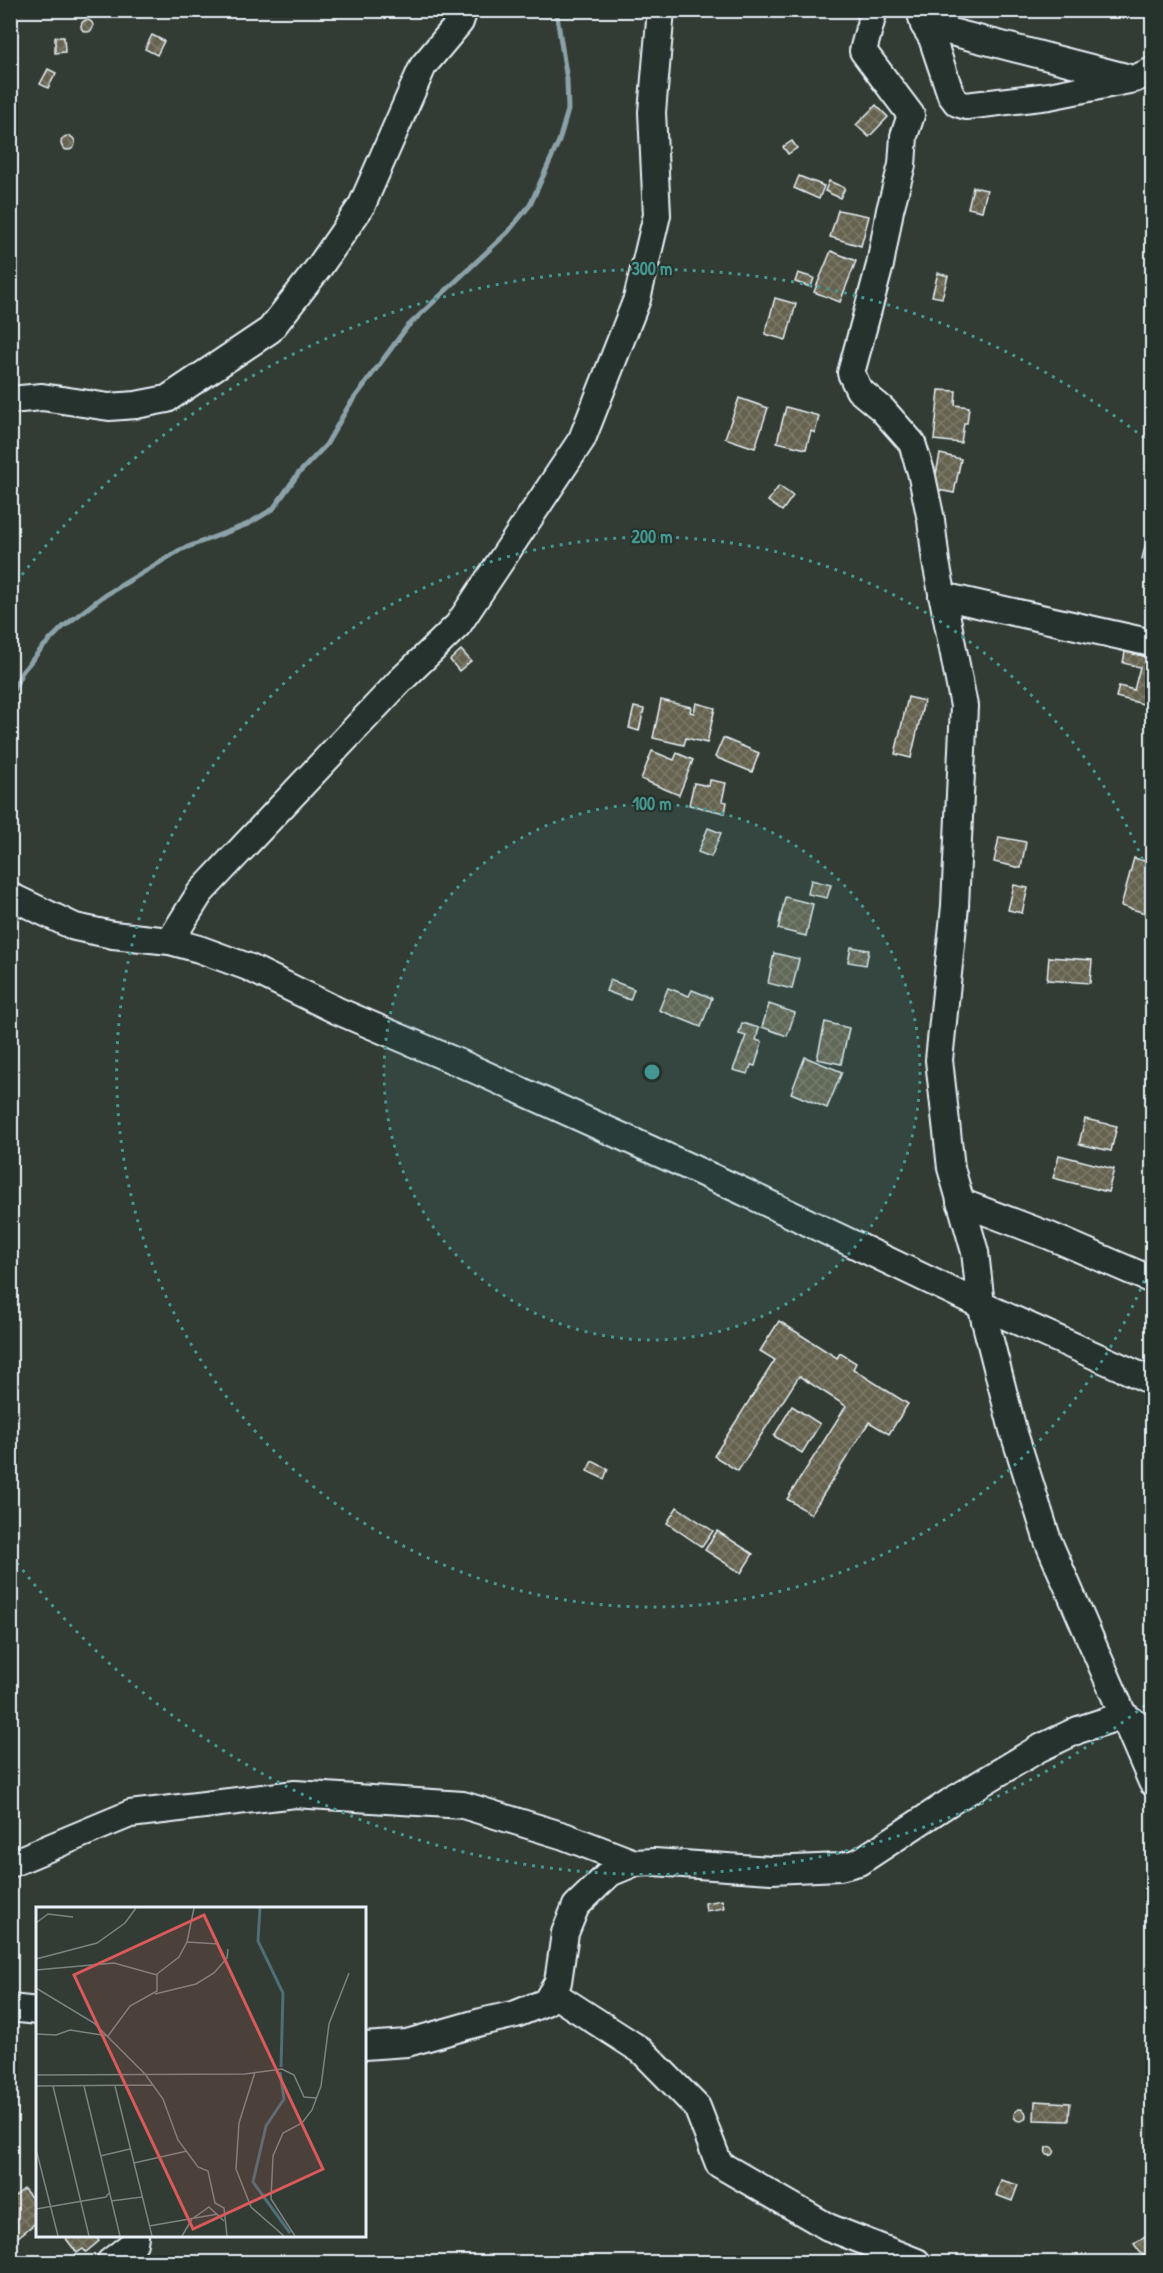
<svg xmlns="http://www.w3.org/2000/svg" width="1163" height="2273" viewBox="0 0 1163 2273" font-family="'Patrick Hand',sans-serif">
<style>
.lines{fill:none;stroke-linecap:round;stroke-linejoin:round}
.stream{stroke:#8ca2a9;stroke-width:5}
.building{fill:url(#building-cross-hatch);stroke:#e8f1f8;stroke-width:1.5}
.minor-casing{stroke:#e8f1f8;stroke-width:30}
.minor{stroke:#26332d;stroke-width:26}
.ring{fill:none;stroke:#459590;stroke-width:3;stroke-dasharray:3 6}
.inset-river{fill:none;stroke:#4f6e75;stroke-width:3}
.inset-road{fill:none;stroke:#7b8482;stroke-width:1.5}
.view{fill:#da5a5c;fill-opacity:0.15;stroke:#da5a5c;stroke-width:3}
.inset-edge{fill:none;stroke:#e8f1f8;stroke-width:3}
.centre{fill:#459590;stroke:#26332d;stroke-width:3}
.ring-label{font-size:18px;text-anchor:middle;font-weight:bold;fill:#459590;stroke:#26332d;stroke-width:4.5;stroke-linejoin:round;paint-order:stroke}
</style>
<defs>
<pattern id="building-cross-hatch" width="8" height="8" patternUnits="userSpaceOnUse" patternTransform="scale(1.5)"><rect width="8" height="8" fill="#65624f"/><path d="M0 0l8 8M0 8l8-8" fill="none" stroke="#7b7969"/></pattern>
</defs>
<rect width="100%" height="100%" fill="#333c34"/>
<filter id="ink" filterUnits="userSpaceOnUse"><feTurbulence type="fractalNoise" baseFrequency=".0167" numOctaves="2"/><feDisplacementMap in="SourceGraphic" scale="12" xChannelSelector="R" yChannelSelector="G"/><feConvolveMatrix kernelMatrix="1 2 1 2 8 2 1 2 1" color-interpolation-filters="sRGB"/></filter>
<g filter="url(#ink)">
<g class="lines">
<polyline class="stream" points="10,697 22,672 42,648 63,627 102,597 180,550 248,524 273,509 298,474 326,445 348,407 407,327 508,232 530,205 559,141 568,110 567,80 556,10"/>
</g>
<g class="building">
<circle cx="87" cy="26" r="6"/>
<polygon points="152,35 164,41 157,55 145,49"/>
<polygon points="55,37 64,37 65,52 55,53"/>
<polygon points="48,69 56,73 48,88 40,84"/>
<polygon points="876,105 888,117 869,137 856,125"/>
<polygon points="10,119 19,128 10,135"/>
<circle cx="68" cy="143" r="7"/>
<polygon points="792,141 797,148 788,154 783,147"/>
<polygon points="799,176 824,186 819,199 794,188"/>
<polygon points="829,181 845,188 840,198 825,191"/>
<polygon points="973,187 987,190 982,211 968,208"/>
<polygon points="838,210 869,216 861,246 830,237"/>
<polygon points="831,251 856,261 840,302 814,292"/>
<polygon points="798,273 814,278 811,287 795,282"/>
<polygon points="938,273 948,276 942,298 932,296"/>
<polygon points="775,298 796,304 786,340 765,334"/>
<polygon points="939,390 956,391 955,405 969,407 967,423 964,423 961,443 934,440"/>
<polygon points="739,398 768,408 755,448 725,438"/>
<polygon points="786,407 819,416 815,433 811,431 806,449 777,442"/>
<polygon points="940,454 961,459 954,493 933,489"/>
<polygon points="779,486 793,496 782,511 768,501"/>
<polygon points="1152,518 1152,562 1142,559"/>
<polygon points="461,650 471,661 459,671 450,660"/>
<polygon points="1125,652 1152,658 1152,683 1147,705 1116,697 1119,686 1134,690 1140,667 1123,663"/>
<polygon points="908,697 924,701 911,758 895,754"/>
<polygon points="661,700 691,707 690,712 694,713 696,703 715,708 707,743 686,738 684,745 653,738"/>
<polygon points="634,707 644,709 639,731 629,728"/>
<polygon points="723,738 759,753 752,772 715,757"/>
<polygon points="652,751 674,760 677,753 693,760 679,795 641,779"/>
<polygon points="710,780 726,783 722,801 727,802 725,813 689,805 694,783 709,786"/>
<polygon points="708,828 721,833 711,857 698,852"/>
<polygon points="999,837 1026,842 1021,868 994,862"/>
<polygon points="1134,858 1152,863 1152,915 1121,906"/>
<polygon points="811,880 831,885 827,898 808,894"/>
<polygon points="1014,885 1028,888 1022,913 1008,910"/>
<polygon points="785,897 813,904 806,936 778,929"/>
<polygon points="851,947 869,950 866,965 848,962"/>
<polygon points="774,953 799,959 792,989 768,983"/>
<polygon points="1049,957 1092,960 1090,983 1047,980"/>
<polygon points="610,980 634,989 630,1000 606,991"/>
<polygon points="668,988 689,996 692,990 712,998 701,1027 659,1010"/>
<polygon points="769,1004 795,1013 787,1036 762,1027"/>
<polygon points="825,1022 849,1028 841,1064 817,1059"/>
<polygon points="742,1023 759,1028 756,1040 762,1042 755,1066 751,1065 748,1074 733,1070 746,1036 739,1034"/>
<polygon points="805,1057 842,1072 827,1108 791,1093"/>
<polygon points="1085,1119 1117,1126 1111,1151 1079,1144"/>
<polygon points="1059,1155 1114,1169 1108,1192 1053,1178"/>
<polygon points="779,1321 837,1358 840,1353 856,1363 853,1369 908,1404 889,1434 869,1422 811,1514 787,1499 846,1406 799,1376 738,1471 714,1456 775,1360 760,1351"/>
<polygon points="792,1406 820,1424 802,1453 774,1436"/>
<polygon points="592,1461 608,1469 604,1479 587,1471"/>
<polygon points="677,1507 713,1531 702,1547 667,1523"/>
<polygon points="717,1531 753,1554 741,1573 705,1550"/>
<polygon points="722,1900 724,1908 706,1911 705,1903"/>
<polygon points="1035,2101 1070,2103 1069,2121 1034,2120"/>
<circle cx="1020" cy="2115" r="6"/>
<circle cx="1050" cy="2151" r="4.5"/>
<polygon points="1001,2180 1018,2185 1012,2201 996,2195"/>
<polygon points="24,2189 38,2205 38,2211 33,2214 38,2221 18,2237 10,2227 10,2200"/>
<polygon points="64,2236 101,2236 97,2238 99,2241 86,2252 83,2249 77,2253"/>
<polygon points="1145,2236 1152,2249 1143,2256 1134,2244"/>
</g>
<g class="lines">
<g class="minor-casing">
<g id="minor">
<polyline points="874,10 863,51 911,115 904,136 902,165 890,210 880,265 851,373 859,390 882,409 912,443 921,472 931,520 936,562 964,706 955,906 939,1060 951,1168 975,1252 981,1305 1013,1430 1048,1541 1152,1782"/>
<polyline points="920,10 924,25 932,38 951,95 957,103 966,106 1049,96 1134,79 1152,71"/>
<polyline points="924,25 1126,77"/>
<polyline points="10,400 42,397 109,407 136,405 167,399 270,330 320,266 362,205 423,66 460,22 464,10"/>
<polyline points="942,596 1152,643"/>
<polyline points="10,896 75,927 113,935 170,941 199,949 248,967 338,1011 462,1064 738,1189 981,1305 1152,1381"/>
<polyline points="170,941 200,893 399,682 458,625 582,439 637,299 657,215 652,112 661,10"/>
<polyline points="960,1202 1050,1236 1152,1280"/>
<polyline points="10,1864 130,1814 295,1794 463,1805 564,1836 634,1863"/>
<polyline points="552,1993 642,2051 697,2107 719,2164 828,2227 917,2262"/>
<polyline points="10,2008 38,2011"/>
<polyline points="364,2046 407,2043 481,2022 516,2014 546,2002 558,1982 565,1933 576,1906 610,1873 634,1863 654,1862 771,1870 840,1867 859,1862 950,1802 1038,1749 1078,1730 1124,1715 1152,1735"/>
<polyline points="110,2262 134,2243 135,2236"/>
</g>
</g>
<use href="#minor" class="minor"/>
</g>
</g>
<circle cx="652" cy="1072" r="268" fill="#459590" fill-opacity=".12"/>
<g class="ring">
<circle cx="652" cy="1072" r="268"/>
<path d="M1151 1264A535 535 0 1 1 1151 880"/>
<path d="M1152 1700A803 803 0 0 1 11 1555M11 589A803 803 0 0 1 1152 444"/>
</g>
<g transform="translate(36 1907)">
<rect width="330" height="330" fill="#333c34"/>
<path class="inset-river" d="M 224,1 L 222,34 L 247,86 L 245,160M 244,165 L 248,192 L 230,219 L 217,275 L 254,326"/>
<path class="inset-road" d="M 0,16 L 12,7 L 37,10M 151,35 L 158,1M 0,52 L 61,36 L 89,16 L 100,1M 0,63 L 78,56 L 121,68M 0,81 L 58,116 L 109,167 L 127,192 L 142,233 L 162,260 L 172,264 L 179,296 L 188,301 L 191,329M 119,87 L 160,77 L 178,66 L 191,51 L 192,42M 0,127 L 20,128 L 34,123 L 72,129 L 94,99 L 121,84 L 121,67 L 143,50 L 151,35 L 183,37M 219,165 L 203,216 L 200,262 L 215,300 L 248,329M 0,168 L 209,167 L 246,162 L 258,168 L 268,190 L 280,191M 0,179 L 117,178M 17,179 L 53,329M 48,179 L 84,329M 79,179 L 116,329M 0,242 L 22,329M 64,249 L 94,242M 98,256 L 151,244M 75,294 L 106,290M 0,302 L 70,290 L 73,286M 113,319 L 182,307M 146,329 L 156,312 L 173,300 L 188,314M 259,329 L 235,292 L 237,249 L 247,226 L 266,216 L 276,203 L 285,179 L 293,117 L 313,66"/>
<path class="view" d="M 168,8 L 287,262 L 157,322 L 38,68 Z"/>
<rect width="330" height="330" class="inset-edge"/>
</g>
<circle cx="652" cy="1072" r="9" class="centre"/>
<g class="ring-label">
<text x="652" y="275">300 m</text>
<text x="652" y="543">200 m</text>
<text x="652" y="810">100 m</text>
</g>
<rect width="1163" height="2273" fill="none" stroke="#26332d" stroke-width="36"/>
<rect x="18" y="18" width="1127" height="2237" fill="none" stroke="#e8f1f8" stroke-width="2" filter="url(#ink)"/>
</svg>
